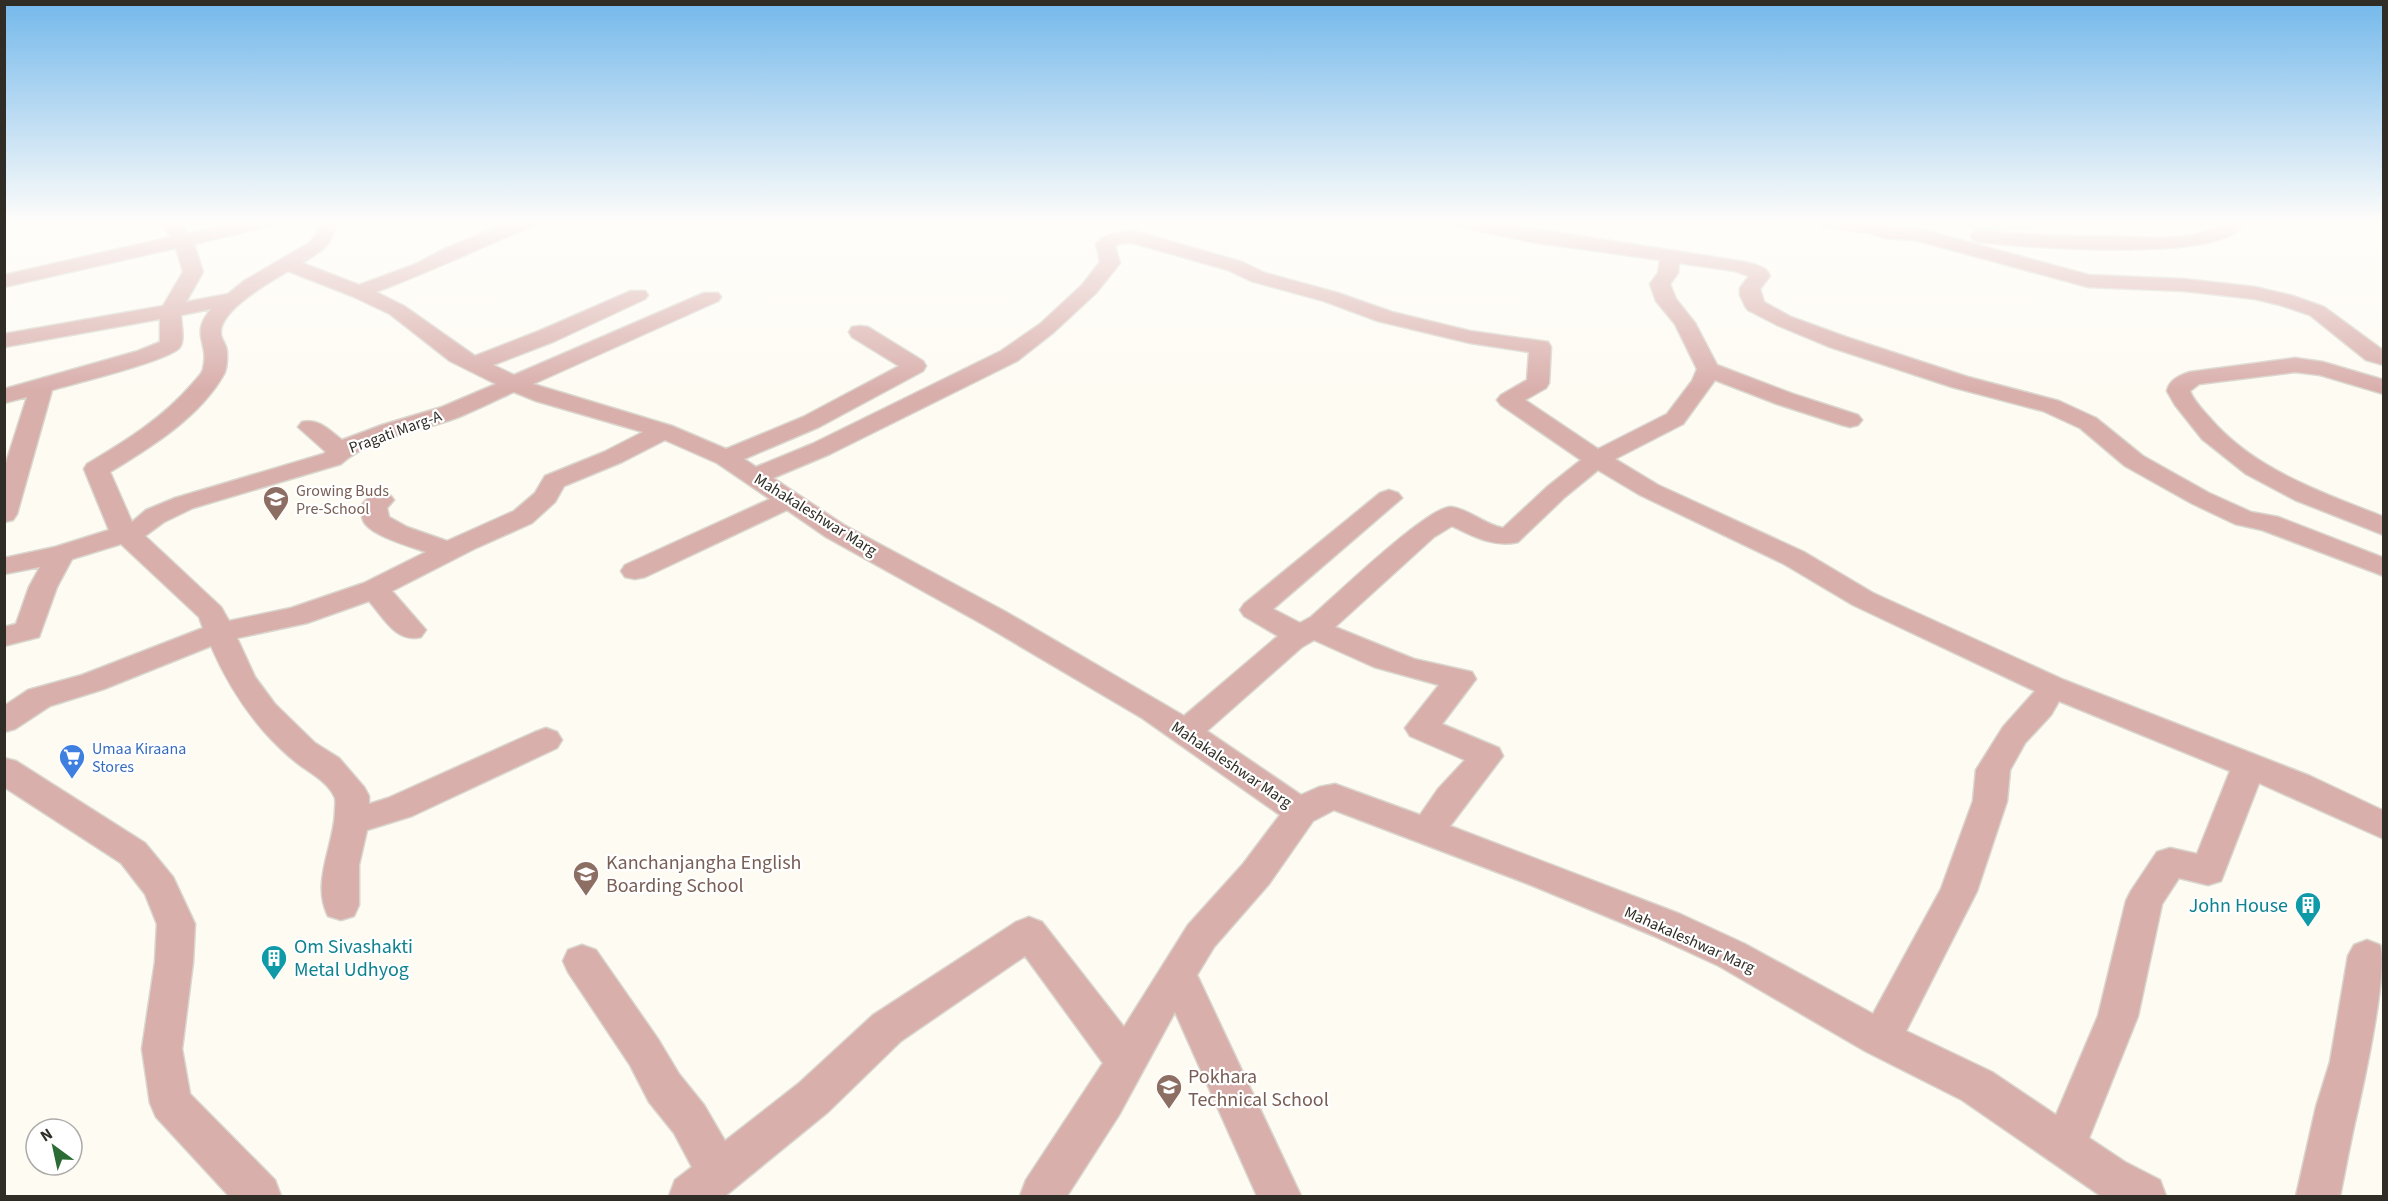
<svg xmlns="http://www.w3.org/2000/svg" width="2388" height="1201" viewBox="0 0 2388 1201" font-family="'Source Sans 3',sans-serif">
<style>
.green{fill:#c4f4b8}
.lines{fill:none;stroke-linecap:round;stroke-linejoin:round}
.minor-casing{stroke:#d9d6ce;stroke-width:3}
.minor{fill:#d9afac;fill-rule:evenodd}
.labels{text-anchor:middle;stroke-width:4.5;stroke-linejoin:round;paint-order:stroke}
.street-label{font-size:16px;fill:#302d26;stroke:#fff}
.education-label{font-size:16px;fill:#785e54;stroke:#fff;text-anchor:start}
.shop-label{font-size:16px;fill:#366cbe;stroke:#fff;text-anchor:start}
.near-education-label{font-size:20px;fill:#785e54;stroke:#fff;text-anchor:start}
.near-culture-label{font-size:20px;fill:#0d838f;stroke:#fff;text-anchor:end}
</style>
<rect width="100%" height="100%" fill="#fefbf3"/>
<path class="green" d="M 1949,222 L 2021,222 L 2041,228 C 2006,232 1983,233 1949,222 Z"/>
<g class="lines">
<g class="minor-casing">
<g id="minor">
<path d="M 160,222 L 179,222 L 188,234 L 239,222 L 273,222 L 270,226 L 194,244 L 203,272 L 186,302 L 228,294 L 244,281 L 309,243 L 317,234 L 317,222 L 335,222 C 335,244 319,253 302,263 L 359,285 L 416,264 L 444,249 L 510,222 L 535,222 L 532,226 C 480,248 429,272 376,292 L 404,306 L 475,356 L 539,331 L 631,291 L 645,291 L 648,295 L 645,299 L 555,341 L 493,365 L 514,375 L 704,293 L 718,293 L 721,297 L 718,301 L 533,384 L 672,426 L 726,449 L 803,417 L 899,366 L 852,337 L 849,332 L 852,327 L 860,326 L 868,327 L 923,361 L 926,366 L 923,371 L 819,427 L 744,459 L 756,467 L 812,444 L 1001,351 L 1040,324 L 1082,285 L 1100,262 L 1096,244 C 1104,233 1121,232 1134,231 L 1242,262 L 1265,273 L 1338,293 L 1392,312 L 1470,331 L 1548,342 L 1551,347 L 1549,383 L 1546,388 L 1525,400 L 1598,449 L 1667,414 L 1692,381 L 1697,369 L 1675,324 L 1656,301 L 1650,284 L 1658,273 L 1660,260 L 1532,242 L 1462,227 L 1456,226 L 1453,222 L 1491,222 L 1745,262 C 1755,265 1766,266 1770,276 L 1760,289 L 1764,302 L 1791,317 L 1846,337 L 1968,377 L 2059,401 L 2096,418 L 2143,456 L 2209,493 L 2251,512 L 2278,517 L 2384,558 L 2384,576 L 2262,530 L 2235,524 L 2191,503 L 2125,466 L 2080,428 L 2043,411 L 1952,387 L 1830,347 L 1777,325 L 1748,310 L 1745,306 L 1740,295 L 1740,288 L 1749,276 L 1735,271 L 1679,263 L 1678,273 L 1670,284 L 1676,299 L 1695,323 L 1717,365 L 1793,394 L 1858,415 L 1862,420 L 1858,425 L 1850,427 L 1842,425 L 1777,404 L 1715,380 L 1683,424 L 1615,459 L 1658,485 L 1804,552 L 1873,593 L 2064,680 L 2310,776 L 2384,811 L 2384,839 L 2259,783 L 2221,881 L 2208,885 L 2179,878 L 2162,904 L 2138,1016 L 2089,1138 L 2125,1162 L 2160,1180 L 2166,1196 L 2101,1196 L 1962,1100 L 1865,1051 L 1719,966 L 1654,936 L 1531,885 L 1334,810 L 1313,821 L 1269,884 L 1214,947 L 1197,975 L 1301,1196 L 1257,1196 L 1175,1012 L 1119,1115 L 1067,1196 L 1020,1196 L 1026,1180 L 1103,1063 L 1025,956 L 901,1041 L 828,1112 L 725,1196 L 669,1196 L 675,1180 L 692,1167 L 674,1133 L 649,1102 L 630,1065 L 568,972 L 563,961 L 568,950 L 582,945 L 596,950 L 658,1039 L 679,1074 L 704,1105 L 725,1141 L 798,1084 L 873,1015 L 1016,922 L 1029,917 L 1042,922 L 1124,1027 L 1188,925 L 1243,864 L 1280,815 L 1142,718 L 986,626 L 826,537 L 787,510 L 645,577 L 635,579 L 625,577 L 621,571 L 625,565 L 770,499 L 717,463 L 665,440 L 622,462 L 564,486 L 555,502 L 532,523 L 474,549 L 392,591 L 426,630 L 421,637 C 396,643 384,618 369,601 L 307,623 L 237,638 L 255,677 L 275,704 L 315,743 L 339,758 L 364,787 L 369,796 L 369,804 L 388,798 L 535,732 L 546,728 L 557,732 L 562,740 L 557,748 L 412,816 L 367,830 L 359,865 L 359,905 L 354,916 L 341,920 L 328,916 C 311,882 334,846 335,812 C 335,808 336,802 335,798 C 327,779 305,771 291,758 C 255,727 230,690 211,646 L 104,689 L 50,706 L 15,729 L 4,732 L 4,706 L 28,690 L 82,675 L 203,628 L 199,617 L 121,544 L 72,559 L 57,587 L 39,637 L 4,646 L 4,627 L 16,624 L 29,587 L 40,567 L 4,574 L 4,558 L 55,547 L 109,530 L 84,469 L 87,464 C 126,441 163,418 193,383 C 196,379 202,374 203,369 C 210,341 189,336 211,309 L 181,315 C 181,323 185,340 180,347 C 172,360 72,384 52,390 L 17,514 L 13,520 L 4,522 L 4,469 L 27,397 L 4,403 L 4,389 L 138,351 L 160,342 L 160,319 L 4,347 L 4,334 L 163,306 L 183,272 L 176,248 L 4,287 L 4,275 L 171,237 ZM 1122,243 L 1133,243 L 1228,270 L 1251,281 L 1324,301 L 1378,321 L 1470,343 L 1529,352 L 1527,380 L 1501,395 L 1497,400 L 1501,405 L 1581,460 L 1547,487 L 1503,528 C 1485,525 1469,509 1451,507 C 1428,506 1333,598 1311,617 L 1300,623 L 1273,609 L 1402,498 L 1398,493 L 1389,490 L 1380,493 L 1244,604 L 1240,610 L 1244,616 L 1278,636 L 1184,716 L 1006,612 L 844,525 L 773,478 L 830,454 L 1017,361 L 1054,332 L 1096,293 L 1120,263 L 1115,246 ZM 288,271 L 352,296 L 390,314 L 450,361 L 496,384 L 442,407 L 382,425 L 342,440 C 329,430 319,418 302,422 L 298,427 L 326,452 L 323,454 L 175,498 L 146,510 L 132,522 L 110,472 C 151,447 200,417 224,374 C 227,369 228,353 226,347 C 225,343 222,340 221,335 C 217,311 270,282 288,271 ZM 514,392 L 536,401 L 643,432 L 604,452 L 545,476 L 535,493 L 514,511 L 447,541 L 407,527 L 389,517 L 387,508 L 394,500 L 390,495 C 377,491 369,495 361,506 C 362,510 361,516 363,520 C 368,535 412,547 426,552 L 364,583 L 291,608 L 229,621 L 221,607 L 145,536 L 164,522 L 193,508 L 341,464 C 372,436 420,432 459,417 C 478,409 496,400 514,392 ZM 1598,470 L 1640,495 L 1784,564 L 1853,605 L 2035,691 L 2003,727 L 1976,770 L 1973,801 L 1941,889 L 1873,1014 L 1745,944 L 1680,914 L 1450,826 L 1503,756 L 1499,748 L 1442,724 L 1476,679 L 1472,672 L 1414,659 L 1335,627 L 1434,537 L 1452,526 C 1473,536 1494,548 1518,542 L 1565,497 ZM 1314,640 L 1374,667 L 1439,685 L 1405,728 L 1410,736 L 1465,760 L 1438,789 L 1420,815 L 1335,784 L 1319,787 L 1301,795 L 1207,731 L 1302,647 ZM 2059,701 L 2230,771 L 2197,854 L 2170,848 L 2157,852 L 2131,891 L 2126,901 L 2098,1016 L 2056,1115 L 1992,1072 L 1906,1031 L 1977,891 L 2007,801 L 2010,770 L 2025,743 L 2051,715 Z"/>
<polygon points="1818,222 1873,222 1887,227 1916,228 2089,275 2184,279 2255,287 2293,296 2324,307 2384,351 2384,365 2366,360 2310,315 2280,305 2255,299 2184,291 2088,287 1915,240 1884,238 1871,233 1827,227 1821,226"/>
<path d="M 2221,222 L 2239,222 L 2241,227 C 2217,262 2023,247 1980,242 L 1973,240 L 1971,236 L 1973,232 L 1980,230 C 2023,236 2066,236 2109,236 C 2147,237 2187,243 2222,225 Z"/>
<path d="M 2295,358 L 2323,362 L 2384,380 L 2384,394 L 2320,375 L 2295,372 L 2199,384 L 2190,391 C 2194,401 2202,409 2209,417 C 2254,470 2321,492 2384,517 L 2384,535 L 2295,500 L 2246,474 L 2202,439 L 2175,405 L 2167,391 C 2169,380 2180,375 2190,372 Z"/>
<polygon points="4,758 16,761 145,843 173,877 195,924 193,962 182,1049 190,1094 275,1180 281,1196 229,1196 156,1117 150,1103 142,1049 155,962 157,924 145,894 121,863 4,787"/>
<path d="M 2367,940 L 2380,945 C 2388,972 2365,1077 2358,1109 C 2351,1138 2346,1167 2340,1196 L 2296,1196 L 2316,1107 L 2330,1062 L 2348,956 L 2354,945 Z"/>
</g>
</g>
<use href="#minor" class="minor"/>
</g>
<linearGradient id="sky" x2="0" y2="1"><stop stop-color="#73b8eb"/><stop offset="0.57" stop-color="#fffdfa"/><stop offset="1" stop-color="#fffdfa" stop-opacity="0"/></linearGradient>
<rect width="2388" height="390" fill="url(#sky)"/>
<defs>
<g id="school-pin" transform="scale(1.35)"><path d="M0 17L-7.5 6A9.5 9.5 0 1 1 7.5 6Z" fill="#8d6e63" stroke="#fff"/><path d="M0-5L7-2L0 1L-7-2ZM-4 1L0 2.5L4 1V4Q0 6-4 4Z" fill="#fff"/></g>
<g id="supermarket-pin" transform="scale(1.35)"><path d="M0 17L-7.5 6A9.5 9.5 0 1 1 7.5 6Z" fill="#3f7fe0" stroke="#fff"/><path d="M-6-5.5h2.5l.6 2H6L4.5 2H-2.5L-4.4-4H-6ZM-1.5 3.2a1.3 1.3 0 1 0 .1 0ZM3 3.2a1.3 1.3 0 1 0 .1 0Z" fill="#fff"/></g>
<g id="building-pin" transform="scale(1.35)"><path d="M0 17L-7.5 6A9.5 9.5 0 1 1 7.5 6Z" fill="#0f9aa8" stroke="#fff"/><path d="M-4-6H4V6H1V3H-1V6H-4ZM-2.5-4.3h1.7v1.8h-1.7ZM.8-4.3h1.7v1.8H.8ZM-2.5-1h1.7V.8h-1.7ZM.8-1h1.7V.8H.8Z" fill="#fff"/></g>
<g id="university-pin" transform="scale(1.35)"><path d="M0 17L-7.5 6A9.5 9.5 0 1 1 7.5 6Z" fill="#8d6e63" stroke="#fff"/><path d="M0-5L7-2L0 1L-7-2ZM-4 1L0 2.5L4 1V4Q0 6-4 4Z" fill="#fff"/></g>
</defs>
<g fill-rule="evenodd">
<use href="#school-pin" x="276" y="499"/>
<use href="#supermarket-pin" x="72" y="757"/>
<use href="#school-pin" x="586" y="874"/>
<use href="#building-pin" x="2308" y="905"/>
<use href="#building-pin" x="274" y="958"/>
<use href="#university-pin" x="1169" y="1087"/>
</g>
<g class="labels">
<g class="street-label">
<text transform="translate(395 431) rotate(-20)" y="6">Pragati Marg-A</text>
<text transform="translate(816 514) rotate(32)" y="6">Mahakaleshwar Marg</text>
<text transform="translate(1232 764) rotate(34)" y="6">Mahakaleshwar Marg</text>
<text transform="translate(1690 939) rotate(24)" y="6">Mahakaleshwar Marg</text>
</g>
<g class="education-label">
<text x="296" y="496">Growing Buds<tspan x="296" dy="18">Pre-School</tspan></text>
</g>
<g class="shop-label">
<text x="92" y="754">Umaa Kiraana<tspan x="92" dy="18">Stores</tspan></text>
</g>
<g class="near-education-label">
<text x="606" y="869">Kanchanjangha English<tspan x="606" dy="23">Boarding School</tspan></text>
<text x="1188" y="1083">Pokhara<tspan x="1188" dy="23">Technical School</tspan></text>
</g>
<g class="near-culture-label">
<text x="2288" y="912">John House</text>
<text x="294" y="953" text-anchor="start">Om Sivashakti<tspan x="294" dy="23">Metal Udhyog</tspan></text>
</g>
</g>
<rect width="2388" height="1201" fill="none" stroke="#302d26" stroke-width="12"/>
<g transform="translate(54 1147) rotate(327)"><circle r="28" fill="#ffffff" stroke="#acaba8" stroke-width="1.5"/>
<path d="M0-4.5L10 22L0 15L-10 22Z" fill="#2b6c35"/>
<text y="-9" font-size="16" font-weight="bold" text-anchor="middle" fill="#302d26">N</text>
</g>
</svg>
